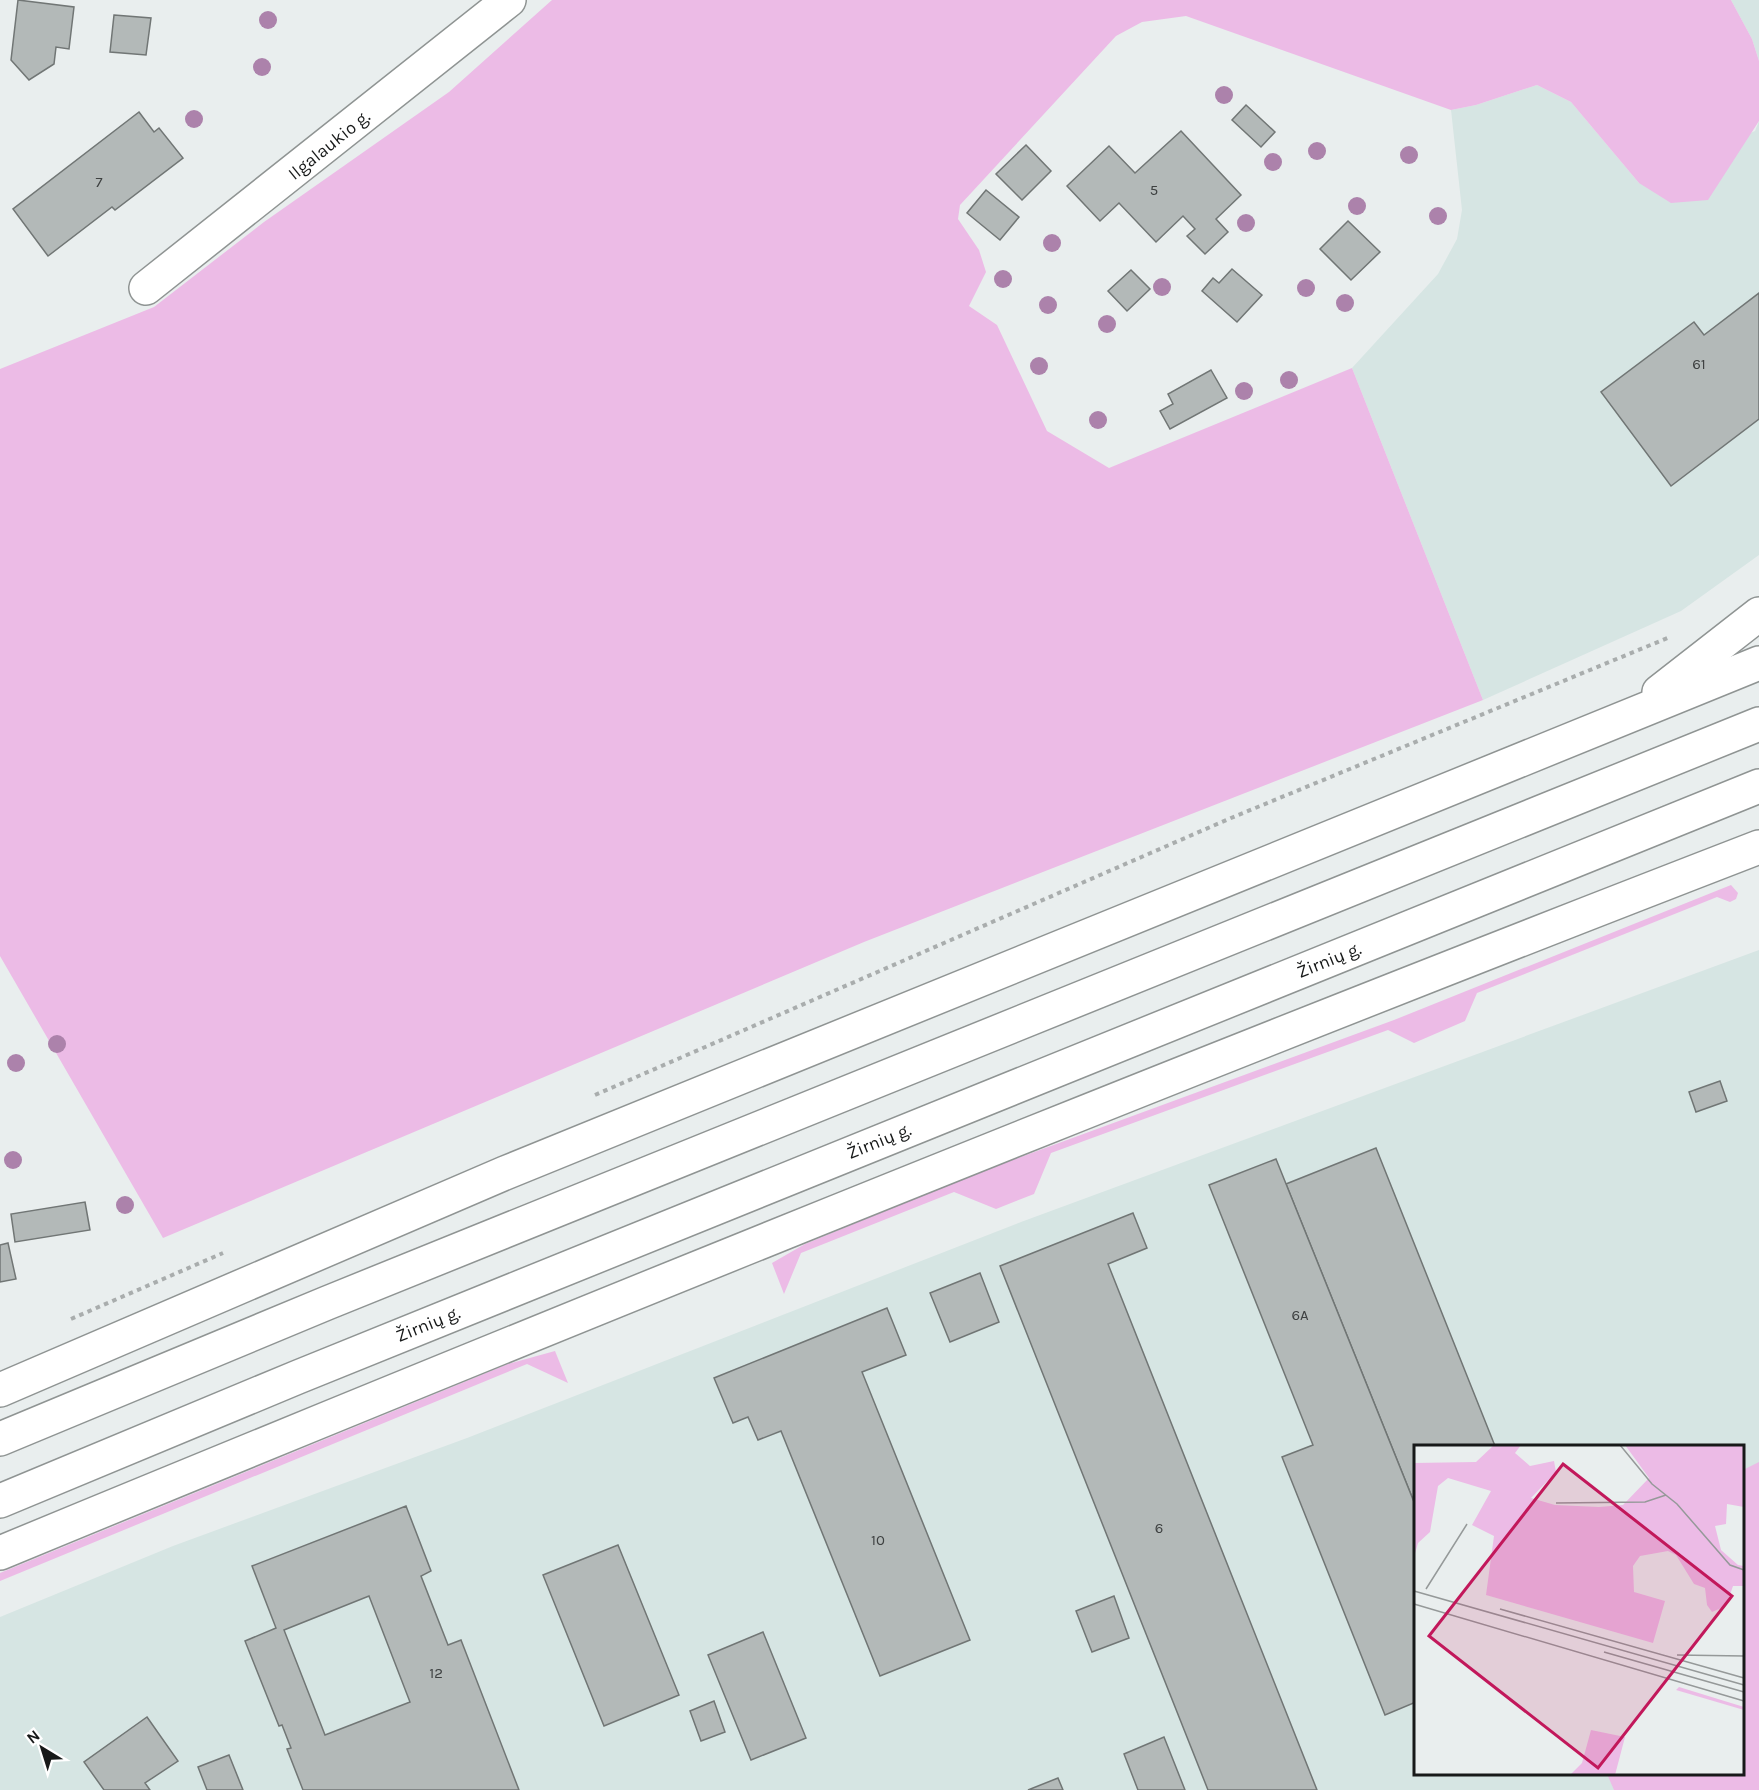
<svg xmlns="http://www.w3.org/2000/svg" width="1759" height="1790" viewBox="0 0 1759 1790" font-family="Karla,sans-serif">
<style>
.built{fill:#d6e5e3;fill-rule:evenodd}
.green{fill:#ecbbe6}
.building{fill:#b3b9b8;stroke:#717675;stroke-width:1.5;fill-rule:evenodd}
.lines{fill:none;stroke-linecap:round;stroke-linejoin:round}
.minor-casing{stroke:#8f9493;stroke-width:36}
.highway-casing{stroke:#8f9493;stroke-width:36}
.path{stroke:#a9adad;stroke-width:4;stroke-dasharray:4.5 4.5;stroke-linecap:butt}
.minor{stroke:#fff;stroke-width:33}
.highway{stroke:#fff;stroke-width:33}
.tree{fill:#ac82ab}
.labels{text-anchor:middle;stroke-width:5;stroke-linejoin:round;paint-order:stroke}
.number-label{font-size:15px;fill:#3e4141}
.street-label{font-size:18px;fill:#171919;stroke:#fff}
.inset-road{fill:none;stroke:#959999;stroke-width:1.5}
.view{fill:#c2185b;fill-opacity:0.15;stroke:#c2185b;stroke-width:3}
.inset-edge{fill:none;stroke:#171919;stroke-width:3}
</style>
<rect width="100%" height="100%" fill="#e9eeee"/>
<g class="built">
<polygon points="1731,0 1759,0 1759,61 1752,39"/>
<polygon points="1537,85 1571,102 1639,183 1755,131 1759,121 1759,555 1681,611 1483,700 1352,368 1438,274 1457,239 1462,210 1451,110 1476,105"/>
<path d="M 1759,950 L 1759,1790 L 0,1790 L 0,1617 L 173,1546 L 467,1438 L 1021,1222 ZM 1416,1446 L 1742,1446 L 1742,1774 L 1416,1774 Z"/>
</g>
<g class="green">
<polygon points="552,0 1731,0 1752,39 1759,61 1759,121 1708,200 1671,203 1639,183 1571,102 1537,85 1476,105 1451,110 1186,16 1142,22 1116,36 960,205 958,219 979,250 986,272 969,306 997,325 1047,431 1109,468 1352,368 1483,700 864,942 163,1238 0,956 0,369 154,307 264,222 449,92"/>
<polygon points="1731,885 1738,893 1736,899 1730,902 1717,897 1477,993 1465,1021 1414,1043 1388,1030 1051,1153 1034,1194 996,1209 954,1192 801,1253 784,1294 772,1263 805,1244 980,1172 1394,1020"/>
<polygon points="555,1351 568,1383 527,1364 0,1581 0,1573 508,1364"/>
<polygon points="1759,1462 1759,1790 1614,1790 1607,1774 1742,1774 1743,1470"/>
</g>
<g class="building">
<polygon points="18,0 74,7 69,49 56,47 54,64 29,80 11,60"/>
<polygon points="114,15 151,18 146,55 110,52"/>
<polygon points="1246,105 1275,132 1261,147 1232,120"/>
<polygon points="139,112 154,132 159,128 183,158 115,210 112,207 48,256 13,209"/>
<polygon points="1181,131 1241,195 1216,219 1228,232 1205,254 1187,236 1195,229 1183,216 1156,242 1119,203 1100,221 1067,186 1109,146 1135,173"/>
<polygon points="1026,145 1051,171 1022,200 996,174"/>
<polygon points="986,190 1019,217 1000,240 967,213"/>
<polygon points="1348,221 1380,252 1351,280 1320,249"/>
<polygon points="1232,269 1262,295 1237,322 1202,291 1213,278 1219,283"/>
<polygon points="1131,270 1150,289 1127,311 1108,291"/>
<polygon points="1759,293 1759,419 1671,486 1601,392 1694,322 1704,335"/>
<polygon points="1211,370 1227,398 1170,429 1160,411 1173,404 1168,394"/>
<polygon points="1720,1081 1727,1101 1696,1112 1689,1092"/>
<polygon points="1376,1148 1495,1446 1416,1446 1416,1507 1286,1184"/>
<polygon points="1276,1159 1416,1507 1416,1702 1385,1715 1282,1457 1313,1445 1209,1185"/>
<polygon points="85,1202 90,1230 15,1242 11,1214"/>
<polygon points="1133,1213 1147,1248 1108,1264 1317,1790 1208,1790 1000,1266"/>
<polygon points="8,1243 16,1279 0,1282 0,1245"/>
<polygon points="980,1273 999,1322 950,1342 930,1293"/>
<polygon points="887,1308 906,1355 862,1372 970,1640 880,1676 781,1431 758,1440 748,1417 733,1423 714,1378"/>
<path d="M 406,1506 L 431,1571 L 421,1576 L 448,1645 L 461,1640 L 519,1790 L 303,1790 L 287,1749 L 291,1748 L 282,1725 L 279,1726 L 245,1641 L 276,1628 L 252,1566 ZM 369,1596 L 410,1702 L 325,1735 L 284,1630 Z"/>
<polygon points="618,1545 679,1695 604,1726 543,1575"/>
<polygon points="1114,1596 1129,1638 1092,1652 1076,1611"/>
<polygon points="763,1632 806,1738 751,1760 708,1655"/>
<polygon points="714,1701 725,1732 701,1741 690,1711"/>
<polygon points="147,1717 178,1761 145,1783 150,1790 104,1790 84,1762"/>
<polygon points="1164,1737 1185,1790 1138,1790 1124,1754"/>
<polygon points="229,1755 243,1790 207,1790 198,1767"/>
<polygon points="1058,1778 1063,1790 1028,1790"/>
</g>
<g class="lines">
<g class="minor-casing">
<polyline id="minor" points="146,288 509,0"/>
</g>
<g class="highway-casing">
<g id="highway">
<polyline points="1659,692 1759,614"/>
<polyline points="0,1390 505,1173 1759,663"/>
<polyline points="0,1439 327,1303 1759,724"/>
<polyline points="0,1501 298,1377 1759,786"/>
<path d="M 0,1553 C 584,1312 1169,1075 1759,847"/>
</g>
</g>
<g class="path">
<polyline points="595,1095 1231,818 1670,637"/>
<polyline points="71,1319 223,1253"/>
</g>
<use href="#minor" class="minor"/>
<use href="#highway" class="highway"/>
</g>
<g class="tree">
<circle cx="268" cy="20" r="9"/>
<circle cx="262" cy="67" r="9"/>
<circle cx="1224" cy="95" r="9"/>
<circle cx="194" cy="119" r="9"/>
<circle cx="1317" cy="151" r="9"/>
<circle cx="1409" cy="155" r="9"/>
<circle cx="1273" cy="162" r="9"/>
<circle cx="1357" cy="206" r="9"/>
<circle cx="1438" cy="216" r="9"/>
<circle cx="1246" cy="223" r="9"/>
<circle cx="1052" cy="243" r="9"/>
<circle cx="1003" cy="279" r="9"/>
<circle cx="1162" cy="287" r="9"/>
<circle cx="1306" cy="288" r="9"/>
<circle cx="1345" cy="303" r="9"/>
<circle cx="1048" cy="305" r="9"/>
<circle cx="1107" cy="324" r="9"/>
<circle cx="1039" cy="366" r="9"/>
<circle cx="1289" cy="380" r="9"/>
<circle cx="1244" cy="391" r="9"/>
<circle cx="1098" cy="420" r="9"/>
<circle cx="57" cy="1044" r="9"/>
<circle cx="16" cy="1063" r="9"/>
<circle cx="13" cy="1160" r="9"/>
<circle cx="125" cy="1205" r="9"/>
</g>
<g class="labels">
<g class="number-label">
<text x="99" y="187">7</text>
<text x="1154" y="195">5</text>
<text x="1699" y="369">61</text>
<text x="1300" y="1320">6A</text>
<text x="1159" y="1533">6</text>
<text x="878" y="1545">10</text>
<text x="436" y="1678">12</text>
</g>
<g class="street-label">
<text transform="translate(329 145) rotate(-39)" y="6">Ilgalaukio g.</text>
<text transform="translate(1329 960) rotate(-22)" y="6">Žirnių g.</text>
<text transform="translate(879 1141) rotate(-22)" y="6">Žirnių g.</text>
<text transform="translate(428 1324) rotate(-22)" y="6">Žirnių g.</text>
</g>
</g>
<g transform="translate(1414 1445)">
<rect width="330" height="330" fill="#e9eeee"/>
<path d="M 80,0 L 107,0 L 101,8 L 116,21 L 140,16 L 142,27 L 117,53 L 141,60 L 185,62 L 209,60 L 235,33 L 211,0 L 330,0 L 330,62 L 313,59 L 312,79 L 301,81 L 307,105 L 324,120 L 330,121 L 330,141 L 319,141 L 312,161 L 298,167 L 293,160 L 291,143 L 280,139 L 262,110 L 254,106 L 226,111 L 219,121 L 220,147 L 251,156 L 239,198 L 72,150 L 80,91 L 58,80 L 77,46 L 34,33 L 24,41 L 16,87 L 4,98 L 0,112 L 0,18 L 62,17 ZM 265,242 L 330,262 L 330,265 L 262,245 ZM 177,285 L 211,292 L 201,330 L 156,330 L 168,318 Z" fill="#ecbbe6"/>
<path class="inset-road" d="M 206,0 L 238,39 L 263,59 L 316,120 L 330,125M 142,58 L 231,57 L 252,50M 12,144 L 53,79M 0,146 L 330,240M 0,159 L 330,256M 86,164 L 330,233M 190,207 L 330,247M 263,210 L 330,211"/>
<path class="view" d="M 149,19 L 318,151 L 184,323 L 15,191 Z"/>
<rect width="330" height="330" class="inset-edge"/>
</g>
<g transform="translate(42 1748) rotate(322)" stroke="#ffffff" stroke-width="4.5" paint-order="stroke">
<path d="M0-4.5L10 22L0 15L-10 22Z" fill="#171919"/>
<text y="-9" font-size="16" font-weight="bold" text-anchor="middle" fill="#171919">N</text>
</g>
</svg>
